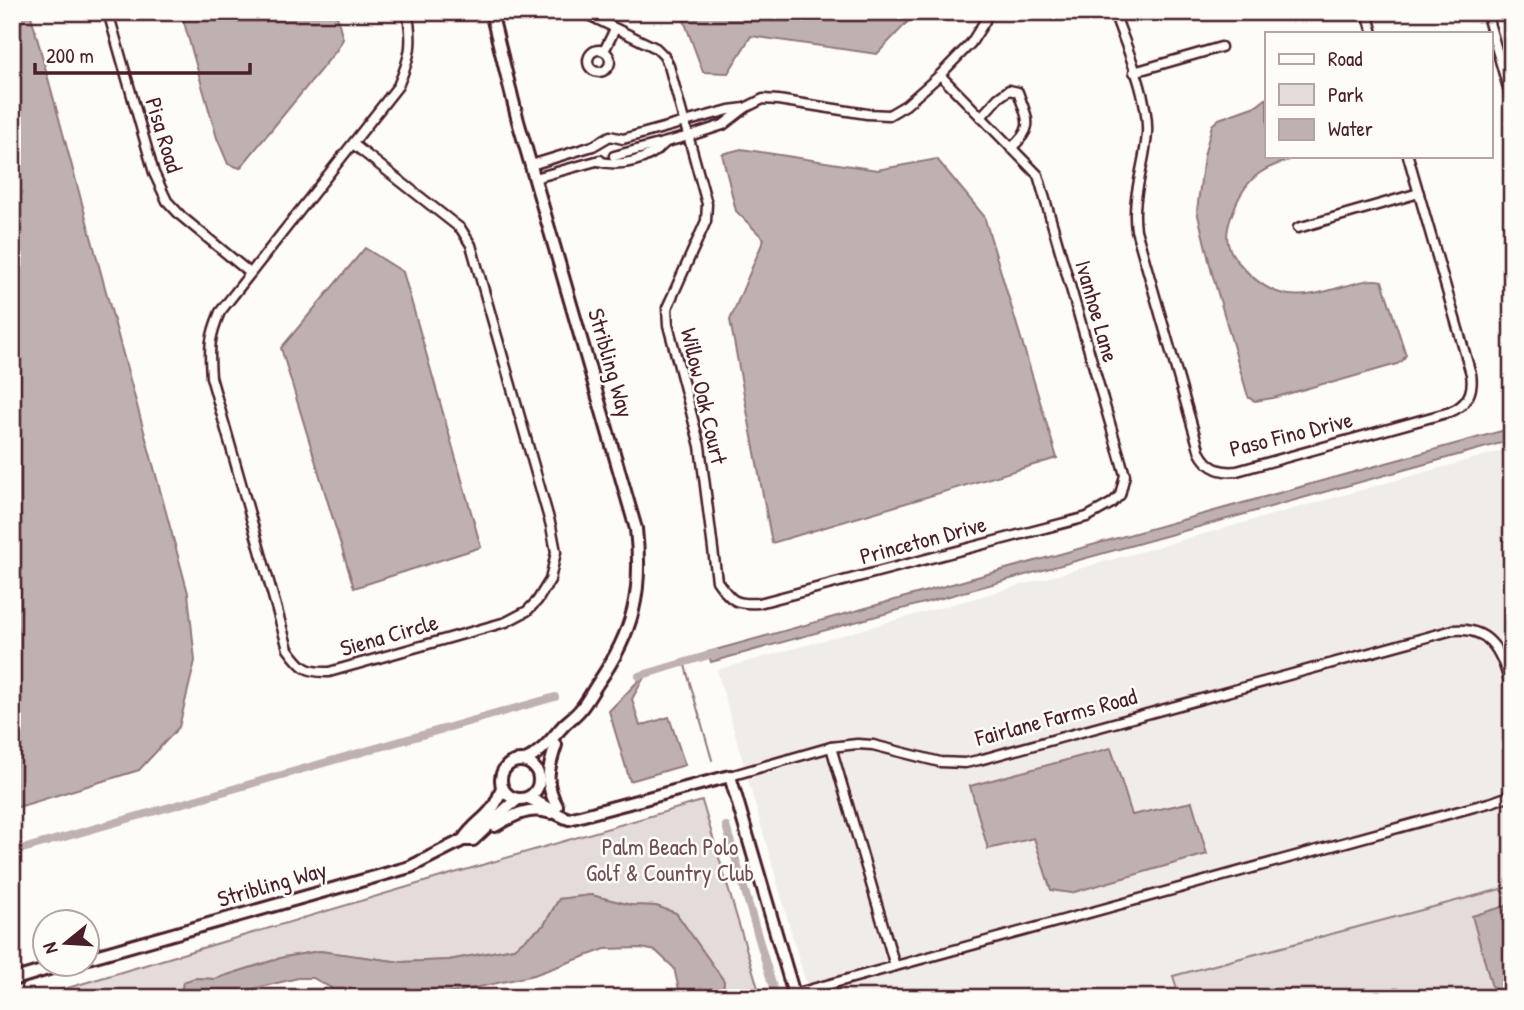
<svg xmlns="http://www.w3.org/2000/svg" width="1524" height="1010" viewBox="0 0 1524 1010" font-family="'Patrick Hand',sans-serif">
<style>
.built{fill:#f0ece8}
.green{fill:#e3dcda;stroke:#967e82;stroke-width:2}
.water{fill:#c0b1b1;stroke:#91777b;stroke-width:2}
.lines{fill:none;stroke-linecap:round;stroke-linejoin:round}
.stream{stroke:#91777b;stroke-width:2}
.canal{stroke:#c0b1b1;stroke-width:8}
.street-casing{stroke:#4a1f2b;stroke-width:13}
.secondary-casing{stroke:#4a1f2b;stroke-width:16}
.street{stroke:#fdfcf7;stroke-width:8}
.secondary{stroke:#fdfcf7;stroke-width:10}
.labels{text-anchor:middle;stroke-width:5;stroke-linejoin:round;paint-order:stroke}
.street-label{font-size:23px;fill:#4a1f2b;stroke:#fdfcf7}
.park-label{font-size:23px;fill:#704e57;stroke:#fdfcf7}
</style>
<rect width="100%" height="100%" fill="#fdfcf7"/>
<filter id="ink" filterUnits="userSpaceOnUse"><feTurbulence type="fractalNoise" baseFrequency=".0143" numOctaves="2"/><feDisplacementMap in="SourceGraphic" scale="14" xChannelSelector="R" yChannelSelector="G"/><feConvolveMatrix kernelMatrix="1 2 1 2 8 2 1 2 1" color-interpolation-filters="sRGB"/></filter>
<g filter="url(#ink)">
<polygon class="built" points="1512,448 1512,886 1174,976 1180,998 810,998 717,670"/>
<g class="green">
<polygon points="702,801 761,998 722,998 724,981 676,913 656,906 631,905 591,895 559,899 544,925 514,948 449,960 401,962 320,951 284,957 215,979 195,978 181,989 180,998 34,998 441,877"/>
<polygon points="1512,886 1512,998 1180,998 1173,976"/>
</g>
<g class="water">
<polygon points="12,12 30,12 188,593 195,661 179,727 139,770 12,809"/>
<polygon points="181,12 336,12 343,39 336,51 240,168 228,164 217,138"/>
<polygon points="681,12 917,12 877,54 751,36 728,73 703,72"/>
<path d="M 1267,98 L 1267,156 L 1302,156 C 1267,166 1248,173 1234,209 C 1225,231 1223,245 1239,263 C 1273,303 1299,300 1345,286 C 1357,283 1369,278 1382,281 L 1406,355 L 1402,361 L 1397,364 L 1331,383 L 1326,383 L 1273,398 L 1255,401 L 1249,398 L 1247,393 L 1212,273 L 1197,211 L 1204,156 L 1212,125 L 1219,119 L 1258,105 Z"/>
<polygon points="741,149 877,170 937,159 984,216 1057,458 772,543 730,320 764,239 736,211 722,154"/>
<polygon points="365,248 403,272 481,547 354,588 281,348"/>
<polygon points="1512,428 1512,440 711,662 708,652"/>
<polygon points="647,672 632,699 640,726 669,717 685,765 630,781 609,711"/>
<polygon points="1111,748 1132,815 1192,802 1207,854 1071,893 1051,890 1034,838 988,849 970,786"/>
<polygon points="591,895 631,905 656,906 676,913 724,981 722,998 681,998 674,968 656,951 641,948 605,949 534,975 429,998 334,998 331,988 313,978 298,978 248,990 231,998 180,998 183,982 195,978 215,979 284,957 320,951 401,962 449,960 514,948 544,925 559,899"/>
<polygon points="1512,904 1512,998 1495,998 1472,916"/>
</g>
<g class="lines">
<polyline class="stream" points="684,662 712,760"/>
<g class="canal">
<polyline points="639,676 716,653"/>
<polyline points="726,826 776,998"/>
<polyline points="12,852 555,697"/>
</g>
<g class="street-casing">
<g id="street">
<polyline points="108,12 154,173 167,201 181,216 250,273"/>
<path d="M 582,12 L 656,48 L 664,56 L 669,66 L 707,204 L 706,221 L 667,308 L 668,325 L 700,446 L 717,581 C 731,600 734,605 759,603 L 1087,517 L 1112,503 L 1120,495 L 1125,475 L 1038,175 L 940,75"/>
<path d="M 1114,12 C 1126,47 1149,97 1147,133 C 1145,166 1131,196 1136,230 L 1200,453 C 1208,468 1220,473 1237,471 L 1450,412 C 1467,405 1474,391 1471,374 L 1408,156"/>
<polyline points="1367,12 1373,33"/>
<polyline points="1486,12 1512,102"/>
<circle cx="599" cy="61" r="11"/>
<polyline points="604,51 615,29"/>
<polyline points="1134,72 1221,47"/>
<path d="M 981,117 L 998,98 L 1009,90 L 1018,92 C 1027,119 1036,127 1011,148"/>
<path d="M 353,144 L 461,229 L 471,245 L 551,526 L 556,552 L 550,580 L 537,601 L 527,611 L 506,622 L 329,672 C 306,673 301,667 288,649 L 211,377 C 209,348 209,338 220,312 L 398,86 C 410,58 414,43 407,12"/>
<polyline points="614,156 689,136 723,125 745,108 763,99 778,100 867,114 889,115 906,105 940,75 971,43 985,21 984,12"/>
<path d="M 598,161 C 621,168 649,160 665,143"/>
<polyline points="531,165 593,146 610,136 623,139 729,110 745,108"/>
<polyline points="535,178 600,160"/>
<polyline points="1298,228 1419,193"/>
<polyline points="831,747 895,966"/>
<path d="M 730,776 L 831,747 L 857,744 L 873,745 L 940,762 L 965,763 L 979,760 L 1453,630 C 1495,626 1503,659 1512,691"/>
<polyline points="794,994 1492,802 1506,797 1512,792"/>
</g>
</g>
<g class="secondary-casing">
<g id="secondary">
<path d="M 491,12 L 518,121 L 636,529 C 643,591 634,631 598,683 C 592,692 587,702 580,710 C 575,716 569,720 564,725 C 551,739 542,753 524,761"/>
<path d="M 556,745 C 548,769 544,783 557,806"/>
<circle cx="520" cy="780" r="19"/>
<path d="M 528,798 C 543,803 553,814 569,819 L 730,776 L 795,998"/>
<path d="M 495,826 C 514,815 529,806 551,813"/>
<path d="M 463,840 C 478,817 493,819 502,787"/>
<polyline points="88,958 410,867 463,840 473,840 508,807 518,799"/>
<polyline points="12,980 65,964"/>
</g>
</g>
<use href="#street" class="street"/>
<use href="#secondary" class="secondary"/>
</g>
</g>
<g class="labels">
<g class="street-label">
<text transform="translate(164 135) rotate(73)" y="8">Pisa Road</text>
<text transform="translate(1097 311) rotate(74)" y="8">Ivanhoe Lane</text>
<text transform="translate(611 363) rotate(74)" y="8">Stribling Way</text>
<text transform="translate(704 396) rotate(77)" y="8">Willow Oak Court</text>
<text transform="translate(1291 434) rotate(-14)" y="8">Paso Fino Drive</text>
<text transform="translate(923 540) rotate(-15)" y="8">Princeton Drive</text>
<text transform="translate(389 635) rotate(-16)" y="8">Siena Circle</text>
<text transform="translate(1056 717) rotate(-15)" y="8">Fairlane Farms Road</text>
<text transform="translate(272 884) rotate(-16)" y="8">Stribling Way</text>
</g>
<g class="park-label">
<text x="670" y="855">Palm Beach Polo<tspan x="670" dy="26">Golf &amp; Country Club</tspan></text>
</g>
</g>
<rect width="1524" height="1010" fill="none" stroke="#fdfcf7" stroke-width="42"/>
<rect x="21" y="21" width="1482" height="968" fill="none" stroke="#4a1f2b" stroke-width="2.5" filter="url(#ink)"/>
<rect x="1265" y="32" width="228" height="126" fill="#fdfcf7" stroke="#b5a4a5" stroke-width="2"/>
<rect x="1279" y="54" width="35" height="10" fill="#fdfcf7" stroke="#b5a4a5" stroke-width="2"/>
<text x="1328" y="66" font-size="21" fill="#4a1f2b">Road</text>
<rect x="1279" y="84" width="35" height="21" fill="#e3dcda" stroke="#b5a4a5" stroke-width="2"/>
<text x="1328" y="102" font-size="21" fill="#4a1f2b">Park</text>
<rect x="1279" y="119" width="35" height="21" fill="#c0b1b1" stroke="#b5a4a5" stroke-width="2"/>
<text x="1328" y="136" font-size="21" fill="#4a1f2b">Water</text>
<g transform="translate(66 943) rotate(252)"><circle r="33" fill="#fdfcf7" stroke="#b5a4a5" stroke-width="2"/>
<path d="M0-5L12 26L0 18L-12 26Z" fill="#4a1f2b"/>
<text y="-10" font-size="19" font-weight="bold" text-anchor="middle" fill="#4a1f2b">N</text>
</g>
<path d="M35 63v10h215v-10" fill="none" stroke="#4a1f2b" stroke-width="3.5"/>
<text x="46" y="63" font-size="21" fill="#4a1f2b" stroke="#fdfcf7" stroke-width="5" paint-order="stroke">200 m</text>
</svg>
